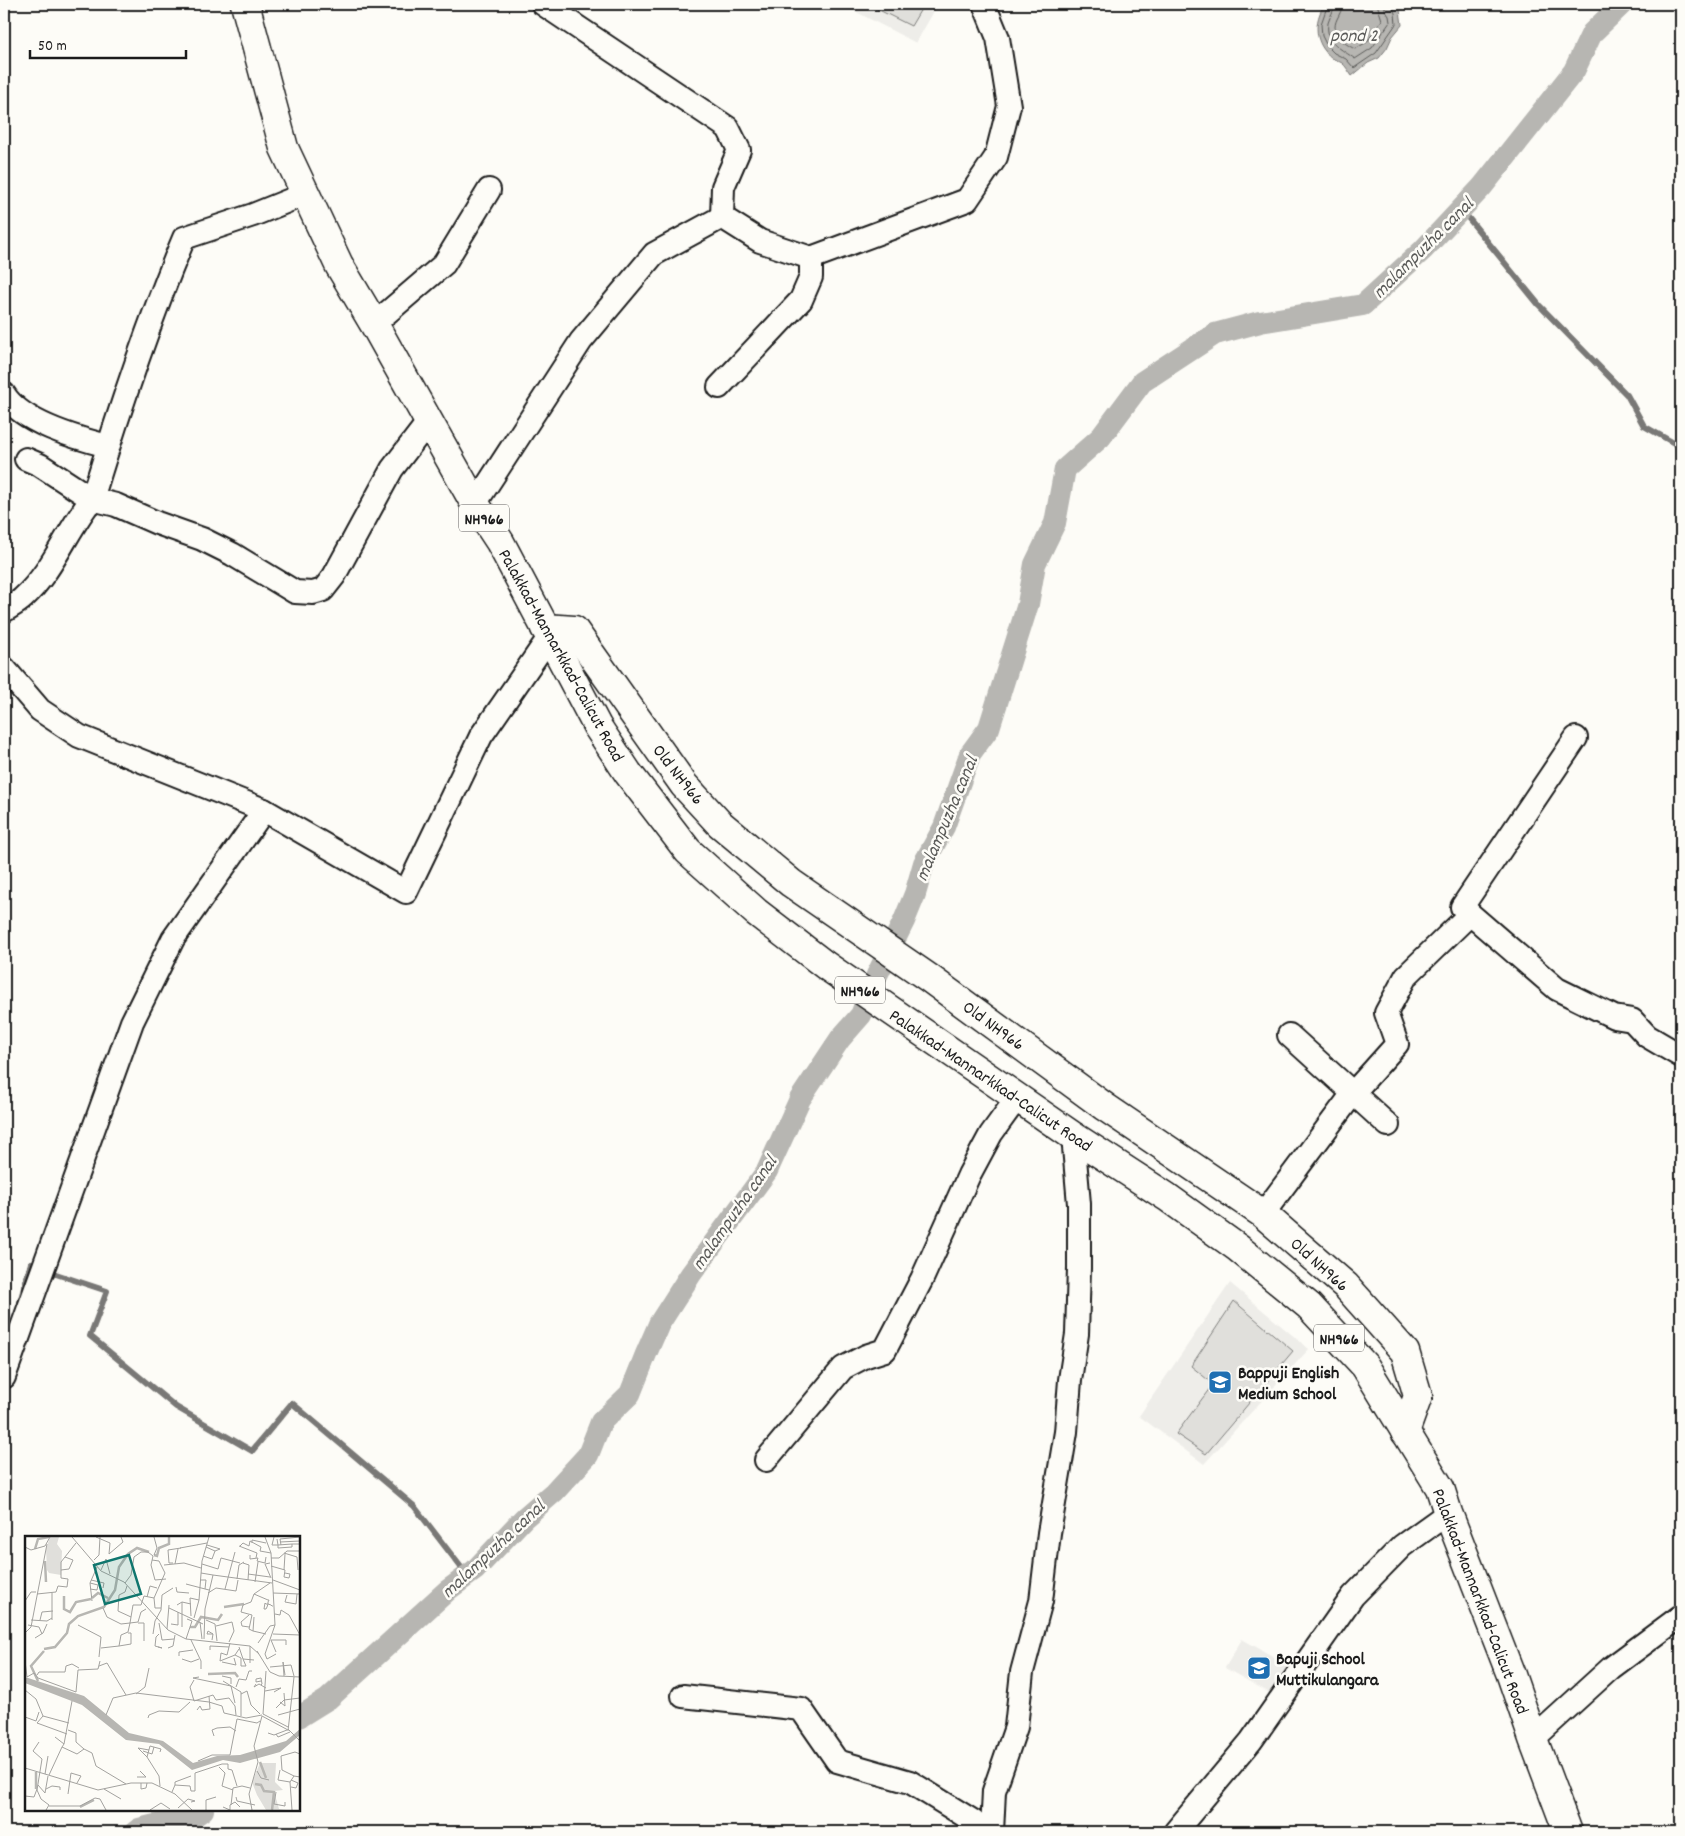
<svg xmlns="http://www.w3.org/2000/svg" width="1685" height="1836" viewBox="0 0 1685 1836" font-family="Dekko,sans-serif">
<style>
.built{fill:#eeede9}
.green{fill:#e0dfdb;stroke:#7e7e7c}
.water{fill:#b7b6b2;stroke:#797876}
.lines{fill:none;stroke-linecap:round;stroke-linejoin:round}
.shore{stroke:#5a5a58;stroke-width:1}
.stream{stroke:#797876;stroke-width:6}
.canal{stroke:#b7b6b2;stroke-width:22}
.minor-casing{stroke:#1c1c1c;stroke-width:26}
.tertiary-casing{stroke:#1c1c1c;stroke-width:31}
.trunk-casing{stroke:#1c1c1c;stroke-width:31}
.minor{stroke:#fdfcf7;stroke-width:22}
.tertiary{stroke:#fdfcf7;stroke-width:28}
.trunk{stroke:#fdfcf7;stroke-width:28}
.labels{text-anchor:middle;stroke-width:5;stroke-linejoin:round;paint-order:stroke}
.shield{fill:#fdfcf7;stroke:#605f5e;stroke-width:1}
.shield-label{font-size:16px;font-weight:bold;fill:#1c1c1c}
.street-label{font-size:18px;fill:#1c1c1c;stroke:#fdfcf7}
.poi-label{font-size:18px;font-weight:bold;fill:#1c1c1c;stroke:#fdfcf7;text-anchor:start}
.water-label{font-size:19px;font-style:italic;fill:#5a5a58;stroke:#fdfcf7}
.inset-river{fill:none;stroke:#b7b6b2;stroke-width:2.5}
.inset-road{fill:none;stroke:#a3a29f;stroke-width:1}
.view{fill:#0f766e;fill-opacity:0.15;stroke:#0f766e;stroke-width:2.5}
.inset-edge{fill:none;stroke:#1c1c1c;stroke-width:2.5}
</style>
<rect width="100%" height="100%" fill="#fdfcf7"/>
<filter id="ink" filterUnits="userSpaceOnUse"><feTurbulence type="fractalNoise" baseFrequency=".02" numOctaves="2"/><feDisplacementMap in="SourceGraphic" scale="10" xChannelSelector="R" yChannelSelector="G"/><feConvolveMatrix kernelMatrix="1 2 1 2 8 2 1 2 1" color-interpolation-filters="sRGB"/></filter>
<g filter="url(#ink)">
<g class="built">
<polygon points="841,4 938,4 916,43"/>
<polygon points="1230,1283 1309,1349 1204,1464 1139,1416"/>
<polygon points="1242,1639 1292,1667 1275,1696 1225,1668"/>
</g>
<g class="green">
<polygon points="867,4 924,4 911,26"/>
<polygon points="1234,1301 1293,1351 1206,1454 1176,1434 1213,1384 1191,1366"/>
</g>
<path class="water" d="M 1325,4 L 1394,4 L 1400,10 L 1402,25 L 1392,37 L 1387,48 L 1379,58 L 1368,63 L 1352,76 C 1349,72 1346,66 1342,63 C 1339,61 1335,60 1332,58 C 1314,44 1313,21 1325,4 Z"/>
<g class="lines">
<g class="shore">
<polyline points="1328,4 1321,24 1322,36 1327,46 1334,53 1346,59 1354,68 1376,53 1396,24 1395,13 1391,4"/>
<path d="M 1335,4 C 1334,11 1330,16 1328,23 C 1325,43 1342,49 1355,59 L 1372,48 L 1390,22 L 1389,16 L 1385,10 L 1385,4"/>
<path d="M 1342,4 C 1342,10 1340,13 1337,19 C 1330,34 1343,43 1355,49 L 1367,42 L 1382,20 L 1377,4"/>
</g>
<g class="stream">
<polyline points="1461,209 1539,305 1627,395 1644,426 1681,447"/>
<polyline points="56,1274 107,1291 90,1336 176,1407 252,1451 292,1403 414,1506 467,1575"/>
<polyline points="20,1302 31,1263"/>
</g>
<g class="canal">
<polyline points="299,1717 328,1699 448,1590 475,1570 524,1518 554,1492 588,1455 601,1422 630,1394 646,1354 659,1324 691,1274 767,1171 800,1099 840,1039 861,1015 877,975 904,921 915,894 924,863 944,827 970,754 989,728 1028,604 1035,564 1055,523 1065,469 1101,437 1142,382 1215,334 1260,322 1363,305 1423,250 1482,187 1574,71 1592,33 1622,4"/>
<polyline points="135,1832 139,1829 196,1815 203,1810"/>
</g>
<g class="minor-casing">
<g id="minor">
<polyline points="543,4 728,128 739,150 723,187 722,217"/>
<polyline points="722,217 760,241 811,258 967,200 996,157 1009,106 998,38 984,4"/>
<polyline points="374,324 444,264 489,190"/>
<polyline points="719,387 801,300 811,277 811,258"/>
<path d="M 4,394 C 22,423 76,438 108,446"/>
<path d="M 26,459 L 40,465 L 92,499 C 119,411 148,323 184,238 L 253,215 L 305,194"/>
<polyline points="475,504 581,341 654,254 722,217"/>
<path d="M 4,611 C 10,607 18,603 23,598 C 53,571 67,530 92,499 L 116,505 L 157,523 L 202,539 L 232,554 L 295,592 L 313,593 L 323,590 L 334,576 L 392,469 L 429,421"/>
<polyline points="4,668 40,710 79,736 264,810"/>
<polyline points="1576,738 1462,907 1557,989 1614,1017 1632,1020 1647,1036 1681,1056"/>
<polyline points="1289,1035 1388,1125"/>
<polyline points="1263,1214 1354,1092 1397,1044 1386,1013 1406,976 1470,914"/>
<polyline points="4,1377 132,1022 173,939 264,810 406,892 481,736 550,636"/>
<polyline points="766,1460 843,1368 866,1356 885,1350 922,1279 969,1175 991,1134 1017,1098"/>
<polyline points="683,1696 801,1709 837,1761 910,1782 973,1821 980,1832"/>
<polyline points="1533,1739 1611,1668 1681,1616"/>
<polyline points="992,1832 994,1791 1016,1727 1022,1672 1041,1601 1049,1533 1066,1432 1070,1380 1077,1334 1079,1268 1079,1204 1073,1136"/>
<polyline points="1175,1832 1251,1741 1353,1596 1402,1546 1448,1513"/>
</g>
</g>
<g class="tertiary-casing">
<polyline id="tertiary" points="545,628 574,630 684,785 719,823 791,883 929,978 1105,1107 1263,1214 1346,1286 1405,1352 1418,1396 1405,1432"/>
</g>
<g class="trunk-casing">
<polyline id="trunk" points="245,4 284,148 339,265 374,324 475,504 500,542 597,726 628,773 688,851 756,912 825,965 1073,1136 1167,1197 1238,1248 1309,1306 1365,1366 1440,1488 1448,1513 1511,1675 1533,1739 1568,1832"/>
</g>
<use href="#minor" class="minor"/>
<use href="#tertiary" class="tertiary"/>
<use href="#trunk" class="trunk"/>
</g>
</g>
<defs>
<g id="school-square" transform="scale(1.25)"><rect x="-9" y="-9" width="18" height="18" rx="4" fill="#1f6fb2" stroke="#fdfcf7"/><path d="M0-5L7-2L0 1L-7-2ZM-4 1L0 2.5L4 1V4Q0 6-4 4Z" fill="#fff"/></g>
</defs>
<g fill-rule="evenodd">
<use href="#school-square" x="1220" y="1382"/>
<use href="#school-square" x="1259" y="1668"/>
</g>
<g class="labels">
<g class="shield">
<rect x="459" y="504.5" width="50" height="27" rx="4"/>
<rect x="835" y="976.5" width="50" height="27" rx="4"/>
<rect x="1314" y="1324.5" width="50" height="27" rx="4"/>
</g>
<g class="shield-label">
<text x="484" y="524">NH966</text>
<text x="860" y="996">NH966</text>
<text x="1339" y="1344">NH966</text>
</g>
<g class="street-label">
<text transform="translate(562 655) rotate(61)" y="6">Palakkad-Mannarkkad-Calicut Road</text>
<text transform="translate(679 774) rotate(52)" y="6">Old NH966</text>
<text transform="translate(994 1025) rotate(36)" y="6">Old NH966</text>
<text transform="translate(991 1080) rotate(34)" y="6">Palakkad-Mannarkkad-Calicut Road</text>
<text transform="translate(1320 1264) rotate(42)" y="6">Old NH966</text>
<text transform="translate(1481 1601) rotate(69)" y="6">Palakkad-Mannarkkad-Calicut Road</text>
</g>
<g class="poi-label">
<text x="1238" y="1378">Bappuji English<tspan x="1238" dy="21">Medium School</tspan></text>
<text x="1276" y="1664">Bapuji School<tspan x="1276" dy="21">Muttikulangara</tspan></text>
</g>
<g class="water-label">
<text x="1354" y="41">pond 2</text>
<text transform="translate(1422 247) rotate(-45)" y="7">malampuzha canal</text>
<text transform="translate(945 818) rotate(-67)" y="7">malampuzha canal</text>
<text transform="translate(733 1212) rotate(-55)" y="7">malampuzha canal</text>
<text transform="translate(492 1548) rotate(-43)" y="7">malampuzha canal</text>
</g>
</g>
<g transform="translate(25 1536)">
<rect width="275" height="275" fill="#fdfcf7"/>
<path d="M 25,1 L 34,1 L 32,8 L 37,15 L 36,39 L 24,37 L 22,34 L 21,13 ZM 235,227 L 251,227 L 250,246 L 258,254 L 249,255 L 254,273 L 261,274 L 241,274 L 232,259 L 227,246 Z" fill="#e0dfdb"/>
<path d="M 0,141 L 59,160 L 104,197 L 138,205 L 168,227 L 192,220 L 215,219 L 261,205 L 275,193 L 275,199 L 255,216 L 215,227 L 198,224 L 167,234 L 134,208 L 101,204 L 57,169 L 0,147 Z" fill="#b7b6b2"/>
<path class="inset-river" d="M 10,13 L 13,3 L 24,1M 129,19 L 132,20 L 134,12 L 144,8 L 144,1M 20,25 L 21,46M 39,60 L 39,73 L 45,76 L 51,66 L 66,63M 67,62 L 73,57 L 83,62M 199,71 L 219,68M 165,91 L 170,91 L 176,81 L 193,84 L 197,78M 19,113 L 30,111 L 42,97 L 44,88 L 53,80 L 79,71 L 90,54 L 94,31 L 103,18 L 112,12 L 124,16M 183,138 L 210,137 L 213,141M 13,145 L 6,130 L 19,115M 235,226 L 241,242M 230,248 L 236,249 L 239,255 L 249,256 L 247,274M 11,253 L 11,236M 55,271 L 69,264"/>
<path class="inset-road" d="M 47,1 L 76,35 L 99,46 L 143,94 L 161,103 L 225,110 L 234,118M 71,1 L 85,7 L 84,18 L 98,6 L 96,1M 249,1 L 247,9 L 253,9 L 252,3M 255,6 L 275,5M 227,7 L 227,4 L 241,7M 267,8 L 267,11 L 253,12 L 253,9 L 267,8 L 275,8M 182,9 L 195,13 L 190,15M 256,9 L 255,3 L 275,1M 214,10 L 232,17 L 231,22M 215,10 L 218,7 L 224,10 L 225,5 L 236,11 L 235,15 L 246,17M 0,11 L 6,14 L 20,10 L 25,1M 155,12 L 182,7M 259,17 L 272,21 L 273,34M 129,19 L 132,12 L 129,1M 225,19 L 225,23 L 233,22 L 232,25 L 240,27 L 241,21M 178,20 L 187,23 L 190,15 L 181,11M 246,22 L 254,22 L 262,15 L 275,15M 69,24 L 74,19 L 75,1M 148,27 L 144,27 L 143,14 L 156,12M 218,27 L 224,29 L 223,44M 245,27 L 240,28 L 246,42M 150,28 L 153,13M 177,28 L 193,33 L 196,22 L 215,27M 139,29 L 159,27 L 176,32M 246,30 L 260,34 L 259,41 L 264,42 L 265,38 L 260,37M 36,34 L 44,33 L 48,24 L 40,21M 76,34 L 81,23 L 85,38M 259,34 L 260,18M 176,37 L 188,39 L 180,73 L 179,103M 223,38 L 245,41M 188,39 L 247,47M 212,43 L 214,29 L 219,26M 66,44 L 79,47 L 78,52M 175,44 L 181,44 L 180,53M 248,44 L 275,54M 230,46 L 233,26M 100,47 L 106,39 L 109,21 L 116,16 L 123,16 L 128,20 L 126,29 L 130,44 L 141,43M 161,48 L 184,54M 102,50 L 100,56 L 94,59 L 93,75 L 106,81M 151,51 L 152,56 L 164,57M 65,53 L 72,54 L 73,49 L 65,47M 200,53 L 210,16M 183,57 L 191,52 L 211,55 L 213,44M 248,57 L 275,58M 12,58 L 31,56 L 33,50 L 42,51 L 43,43 L 36,42 L 36,26 L 51,7M 229,58 L 243,64 L 244,64 L 243,66 L 243,68 L 242,71 L 241,73 L 239,73 L 240,67 L 241,68 L 243,68 L 246,69 L 247,70 L 248,70M 262,59 L 260,66 L 271,68 L 272,58M 122,61 L 125,50 L 132,52M 129,62 L 130,72 L 136,72M 0,65 L 6,56 L 11,56M 67,65 L 65,47 L 72,31M 152,69 L 157,66 L 166,68M 78,72 L 82,81 L 96,88 L 105,87 L 108,69 L 116,69 L 119,60 L 129,62 L 140,37 L 134,25 L 127,24M 144,72 L 178,88M 250,78 L 255,79 L 256,74 L 264,79 L 275,99M 224,79 L 216,86 L 217,90 L 224,91M 166,80 L 165,62 L 174,64 L 177,25 L 184,1M 229,81 L 228,95 L 241,98M 169,82 L 174,64M 6,84 L 22,85 L 27,82M 15,84 L 17,76 L 28,75M 27,84 L 27,57M 181,84 L 190,88 L 192,105M 175,86 L 177,103M 113,87 L 119,87 L 119,105M 134,87 L 137,104 L 149,103M 146,88 L 153,89 L 153,76M 3,89 L 14,91 L 17,98M 53,89 L 76,101 L 74,121M 191,90 L 207,86 L 209,95 L 204,106M 157,91 L 157,66M 142,93 L 144,69M 228,95 L 224,93 L 227,79 L 216,76 L 218,69 L 226,66 L 229,58 L 245,47M 0,97 L 6,91 L 22,8M 128,98 L 130,85 L 136,74 L 137,59 L 148,52M 248,98 L 275,99M 10,102 L 18,97 L 22,88M 161,103 L 167,85 L 162,83M 166,104 L 176,125 L 176,133M 187,104 L 188,98 L 182,98 L 183,95 L 188,98M 205,107 L 202,119 L 196,117 L 195,125 L 210,119M 233,107 L 245,90 L 250,89M 94,110 L 106,108 L 106,97 L 103,97M 225,110 L 225,127M 133,111 L 137,112 L 130,110 L 131,101 L 134,98M 214,111 L 218,123 L 229,124M 76,112 L 94,110 L 96,99 L 103,96 L 105,87 L 113,86 L 116,76 L 121,73M 143,112 L 148,110 L 150,99M 214,113 L 210,119 L 216,122 L 216,130 L 221,130 L 218,123M 185,114 L 185,110 L 204,111M 232,115 L 245,136 L 254,140 L 275,141M 251,116 L 246,104 L 261,104 L 261,109M 240,118 L 242,123 L 251,118M 240,118 L 250,89 L 246,17 L 240,1M 154,120 L 154,116 L 168,114M 157,123 L 166,126 L 174,123M 0,125 L 2,141 L 9,137 L 13,142 L 51,156 L 53,134 L 73,133 L 75,125M 197,126 L 211,129 L 209,122M 74,130 L 82,127 L 101,159M 245,131 L 266,129 L 269,140M 241,135 L 238,178 L 263,191M 12,139 L 14,136 L 40,136 L 41,130 L 47,128 L 54,132M 197,140 L 206,142 L 206,148M 259,140 L 258,126 L 260,139M 174,141 L 168,142 L 206,150 L 210,167M 169,144 L 165,151 L 169,165M 198,145 L 216,156 L 216,180M 231,148 L 229,151 L 234,148 L 241,152M 236,149 L 237,148 L 236,142 L 231,143 L 231,146 L 236,145M 211,151 L 214,143 L 221,144 L 224,135 L 227,135M 0,154 L 11,163 L 18,180 L 44,187M 240,155 L 256,152 L 249,156M 111,158 L 120,151 L 124,132M 216,158 L 222,155 L 226,169 L 235,178M 169,165 L 188,159 L 191,164 L 204,162 L 210,170 L 211,179M 255,166 L 260,170 L 259,157M 251,172 L 259,164 L 275,162M 172,174 L 175,170 L 177,174 L 185,173 L 184,160M 81,179 L 88,162 L 111,157 L 184,166 L 197,170 L 199,177 L 221,182 L 237,179M 253,179 L 275,173M 18,180 L 12,187 L 42,198M 0,181 L 11,185 L 14,176M 123,182 L 124,179 L 134,175 L 154,176 L 165,166M 263,193 L 275,205M 43,194 L 51,197 L 51,206 L 59,213M 263,195 L 269,141M 243,197 L 249,199 L 262,194M 251,198 L 253,201 L 265,196M 189,200 L 187,194 L 192,192 L 205,191 L 211,195M 30,201 L 39,208 L 37,211 L 52,218 L 59,213 L 67,217 L 71,230 L 101,248M 14,206 L 8,215 L 17,223 L 12,254 L 16,263 L 24,269 L 21,274M 39,208 L 47,165M 118,215 L 127,218 L 129,211M 135,216 L 136,213 L 125,210 L 122,221 L 134,240 L 135,250M 122,221 L 113,212 L 124,214M 173,225 L 187,219 L 205,219 L 212,183 L 232,187 L 235,185M 194,231 L 200,237 L 197,250 L 208,254M 0,232 L 73,254 L 106,247 L 127,247 L 150,258 L 167,274M 255,234 L 253,244 L 265,246M 232,235 L 236,242 L 244,244M 46,237 L 56,240 L 52,247M 20,238 L 23,220M 24,239 L 37,211M 269,240 L 257,234 L 256,220 L 270,216 L 275,218M 112,241 L 121,241 L 115,235M 116,247 L 116,253 L 121,252 L 122,247M 13,249 L 20,257 L 23,240M 150,249 L 150,246 L 166,240M 266,251 L 271,252 L 273,247 L 266,244M 21,253 L 27,250 L 35,251 L 35,254M 79,253 L 96,263M 147,256 L 150,249 L 165,250 L 166,255 L 170,255 L 170,237 L 197,228 L 203,228 L 203,233 L 207,234 L 212,250M 251,256 L 249,268 L 260,270 L 260,266M 43,258 L 46,237M 0,260 L 9,261 L 12,253M 211,261 L 212,265 L 230,269M 206,269 L 208,252 L 217,250 L 225,252M 24,270 L 55,270 L 70,262 L 75,263 L 81,274M 198,271 L 205,274 L 205,269 L 210,266 L 215,271M 153,272 L 163,263 L 170,265 L 166,266M 125,274 L 136,267 L 145,273M 181,274 L 181,264 L 191,261M 227,274 L 224,258 L 233,226 L 229,210 L 237,180 L 263,194M 267,274 L 265,246 L 269,240 L 275,241"/>
<path class="view" d="M 104,19 L 116,58 L 80,68 L 69,29 Z"/>
<rect width="275" height="275" class="inset-edge"/>
</g>
<rect width="1685" height="1836" fill="none" stroke="#fdfcf7" stroke-width="20"/>
<rect x="10" y="10" width="1665" height="1816" fill="none" stroke="#1c1c1c" stroke-width="2" filter="url(#ink)"/>
<path d="M30 50v8h156v-8" fill="none" stroke="#1c1c1c" stroke-width="2.5"/>
<text x="38" y="50" font-size="15" fill="#1c1c1c" stroke="#fdfcf7" stroke-width="4" paint-order="stroke">50 m</text>
</svg>
